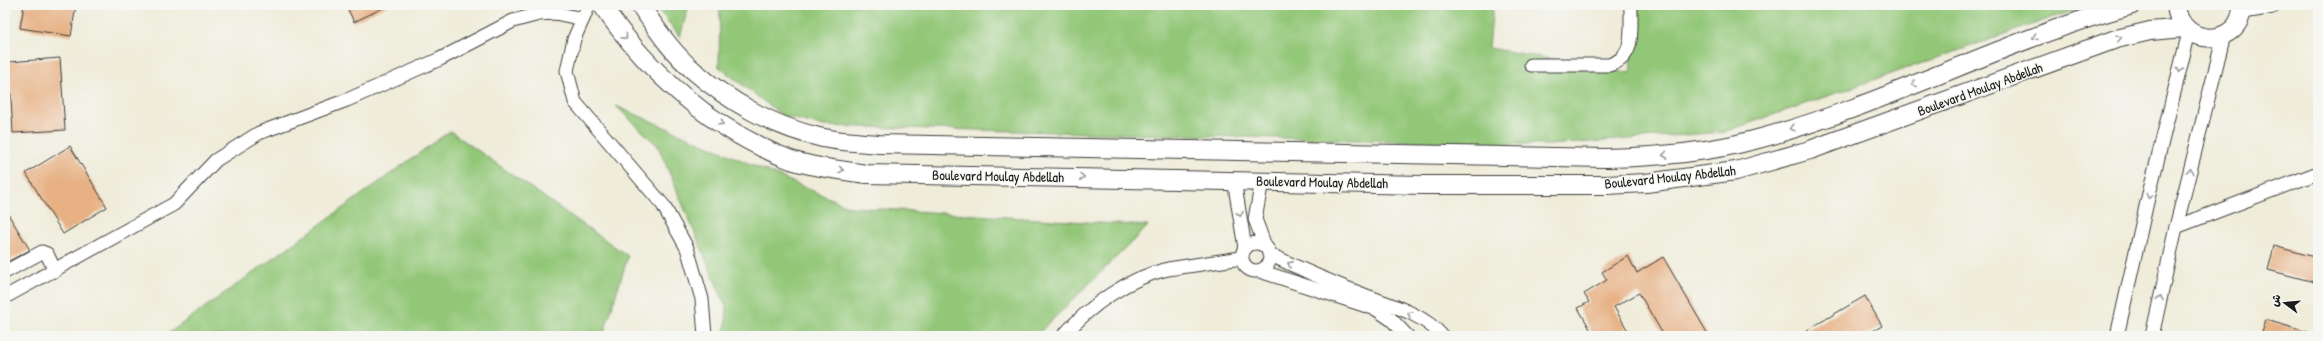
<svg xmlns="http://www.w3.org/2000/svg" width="2323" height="341" viewBox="0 0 2323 341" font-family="'Patrick Hand','Playpen Sans Arabic',sans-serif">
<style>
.green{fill:#93c778;stroke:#58724a}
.building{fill:#e7b184}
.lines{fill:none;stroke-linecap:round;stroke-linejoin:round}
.street-casing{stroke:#3c3b38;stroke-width:15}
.secondary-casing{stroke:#3c3b38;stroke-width:20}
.street{stroke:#fff;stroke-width:13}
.secondary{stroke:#fff;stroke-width:18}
.oneway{stroke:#999}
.labels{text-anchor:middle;stroke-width:3;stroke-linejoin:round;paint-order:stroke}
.street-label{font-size:14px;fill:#1c1c1c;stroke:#f6f6f2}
</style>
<rect width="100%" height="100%" fill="#f6f6f2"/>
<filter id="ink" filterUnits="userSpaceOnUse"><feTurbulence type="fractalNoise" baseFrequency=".025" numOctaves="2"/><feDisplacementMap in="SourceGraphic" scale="8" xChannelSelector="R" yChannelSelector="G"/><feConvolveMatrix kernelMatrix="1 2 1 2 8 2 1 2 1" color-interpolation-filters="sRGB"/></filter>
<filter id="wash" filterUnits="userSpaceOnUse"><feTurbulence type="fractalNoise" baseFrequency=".012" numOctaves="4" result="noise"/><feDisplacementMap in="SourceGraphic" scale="16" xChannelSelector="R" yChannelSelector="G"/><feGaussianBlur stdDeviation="0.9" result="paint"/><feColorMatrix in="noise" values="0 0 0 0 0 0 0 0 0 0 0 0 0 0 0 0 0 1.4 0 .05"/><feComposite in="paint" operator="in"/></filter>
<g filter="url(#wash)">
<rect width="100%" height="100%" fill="#efecd9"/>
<g class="green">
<polygon points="655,5 689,5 680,37"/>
<polygon points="720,5 1493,5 1489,48 1630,73 1639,5 2089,5 1724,132 1549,145 824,126 783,116 719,67"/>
<polygon points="616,106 850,207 1148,226 1036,336 725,336 727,309 658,146"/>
<polygon points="450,131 628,256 603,336 165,336"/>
</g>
<g id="blocks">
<g class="building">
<polygon points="24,5 76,5 71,36 20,28"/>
<polygon points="346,5 389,5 354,22"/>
<polygon points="60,58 65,130 13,133 9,62"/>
<polygon points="70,146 107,207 63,234 26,173"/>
<polygon points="5,209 30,250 5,263"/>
<polygon points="2274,246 2318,258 2318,283 2268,270"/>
<polygon points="1628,256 1637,273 1663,257 1709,336 1664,336 1639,293 1614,307 1631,336 1594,336 1578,308 1589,302 1584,294 1607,280 1602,272"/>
<polygon points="1865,296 1882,326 1864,336 1797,336"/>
<polygon points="2266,320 2308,332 2307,336 2261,336"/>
</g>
</g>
</g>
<g filter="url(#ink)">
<use href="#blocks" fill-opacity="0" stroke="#3c3b38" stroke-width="1"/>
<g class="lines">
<g class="street-casing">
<g id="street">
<polyline points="589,5 574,39 567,71 575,102 663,205 687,248 702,299 705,336"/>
<path d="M 1531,65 L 1609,65 C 1637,57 1630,29 1631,5"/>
<polyline points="1234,180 1245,248"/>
<polyline points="1262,181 1255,219 1265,246"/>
<polyline points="2176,227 2318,173"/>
<circle cx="1256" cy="257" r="14"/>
<path d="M 1269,254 C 1298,268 1328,281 1359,293 C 1386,304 1422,312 1442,336"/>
<polyline points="1260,271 1376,309 1392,320 1407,336"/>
<polyline points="5,272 42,252 47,254 55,271"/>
<polyline points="5,297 174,204 216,160 259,133 347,100 440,59 513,21 539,14 555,13 583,19"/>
<path d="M 1063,336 C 1090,306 1127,278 1168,269 C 1192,265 1217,262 1241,258"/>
<polyline points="2117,336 2147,202 2189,32"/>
<polyline points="2152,336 2176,227 2224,35"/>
</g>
</g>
<g class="secondary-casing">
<g id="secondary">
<path d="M 602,5 C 648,73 714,131 791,160 C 815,168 842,170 866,174 L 1424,185 L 1606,185 L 1646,183 L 1736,171 L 1810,150 L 2116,39 L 2150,31 L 2185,28"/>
<path d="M 640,5 C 656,28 672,53 694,71 C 728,101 775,127 819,137 C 838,142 859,142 879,144 L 1605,158 C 1655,157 1706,153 1754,140 C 1884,106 2003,40 2132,5"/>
<path d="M 2176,5 C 2180,50 2243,47 2242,5"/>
<polyline points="2242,10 2271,5"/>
</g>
</g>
<use href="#street" class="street"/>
<use href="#secondary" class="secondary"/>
</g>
<defs><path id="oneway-chevron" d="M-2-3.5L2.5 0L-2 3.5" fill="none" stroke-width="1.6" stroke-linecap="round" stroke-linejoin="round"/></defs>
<g class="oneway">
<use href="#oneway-chevron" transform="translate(625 37) rotate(49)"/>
<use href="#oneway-chevron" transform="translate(2035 37) rotate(159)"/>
<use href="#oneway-chevron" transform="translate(2119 38) rotate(-14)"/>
<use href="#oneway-chevron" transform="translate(2180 70) rotate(104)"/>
<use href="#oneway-chevron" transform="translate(1914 84) rotate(159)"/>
<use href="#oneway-chevron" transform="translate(721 123) rotate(37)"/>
<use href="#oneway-chevron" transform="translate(1792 128) rotate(163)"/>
<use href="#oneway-chevron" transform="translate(1665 155) rotate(173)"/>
<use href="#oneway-chevron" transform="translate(841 170) rotate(9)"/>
<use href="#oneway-chevron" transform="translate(2190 171) rotate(-76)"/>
<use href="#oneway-chevron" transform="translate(1082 177) rotate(1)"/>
<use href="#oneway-chevron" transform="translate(2149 196) rotate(104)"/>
<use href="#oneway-chevron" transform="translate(1240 214) rotate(81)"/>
<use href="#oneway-chevron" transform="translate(1290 264) rotate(-154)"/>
<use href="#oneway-chevron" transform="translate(2160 298) rotate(-78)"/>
<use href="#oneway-chevron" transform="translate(1410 314) rotate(-152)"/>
</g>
</g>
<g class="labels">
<g class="street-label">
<text transform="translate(1980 89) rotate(-20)" y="5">Boulevard Moulay Abdellah</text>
<text transform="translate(998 176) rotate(1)" y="5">Boulevard Moulay Abdellah</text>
<text transform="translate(1670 177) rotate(-6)" y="5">Boulevard Moulay Abdellah</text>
<text transform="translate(1322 182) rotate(1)" y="5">Boulevard Moulay Abdellah</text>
</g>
</g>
<rect width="2323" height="341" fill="none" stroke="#f6f6f2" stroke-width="20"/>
<g transform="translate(2285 303) rotate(286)" stroke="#f6f6f2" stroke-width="3" paint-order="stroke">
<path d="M0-3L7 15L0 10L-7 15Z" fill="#1c1c1c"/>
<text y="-6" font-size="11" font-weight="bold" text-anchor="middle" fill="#1c1c1c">ش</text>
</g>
</svg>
